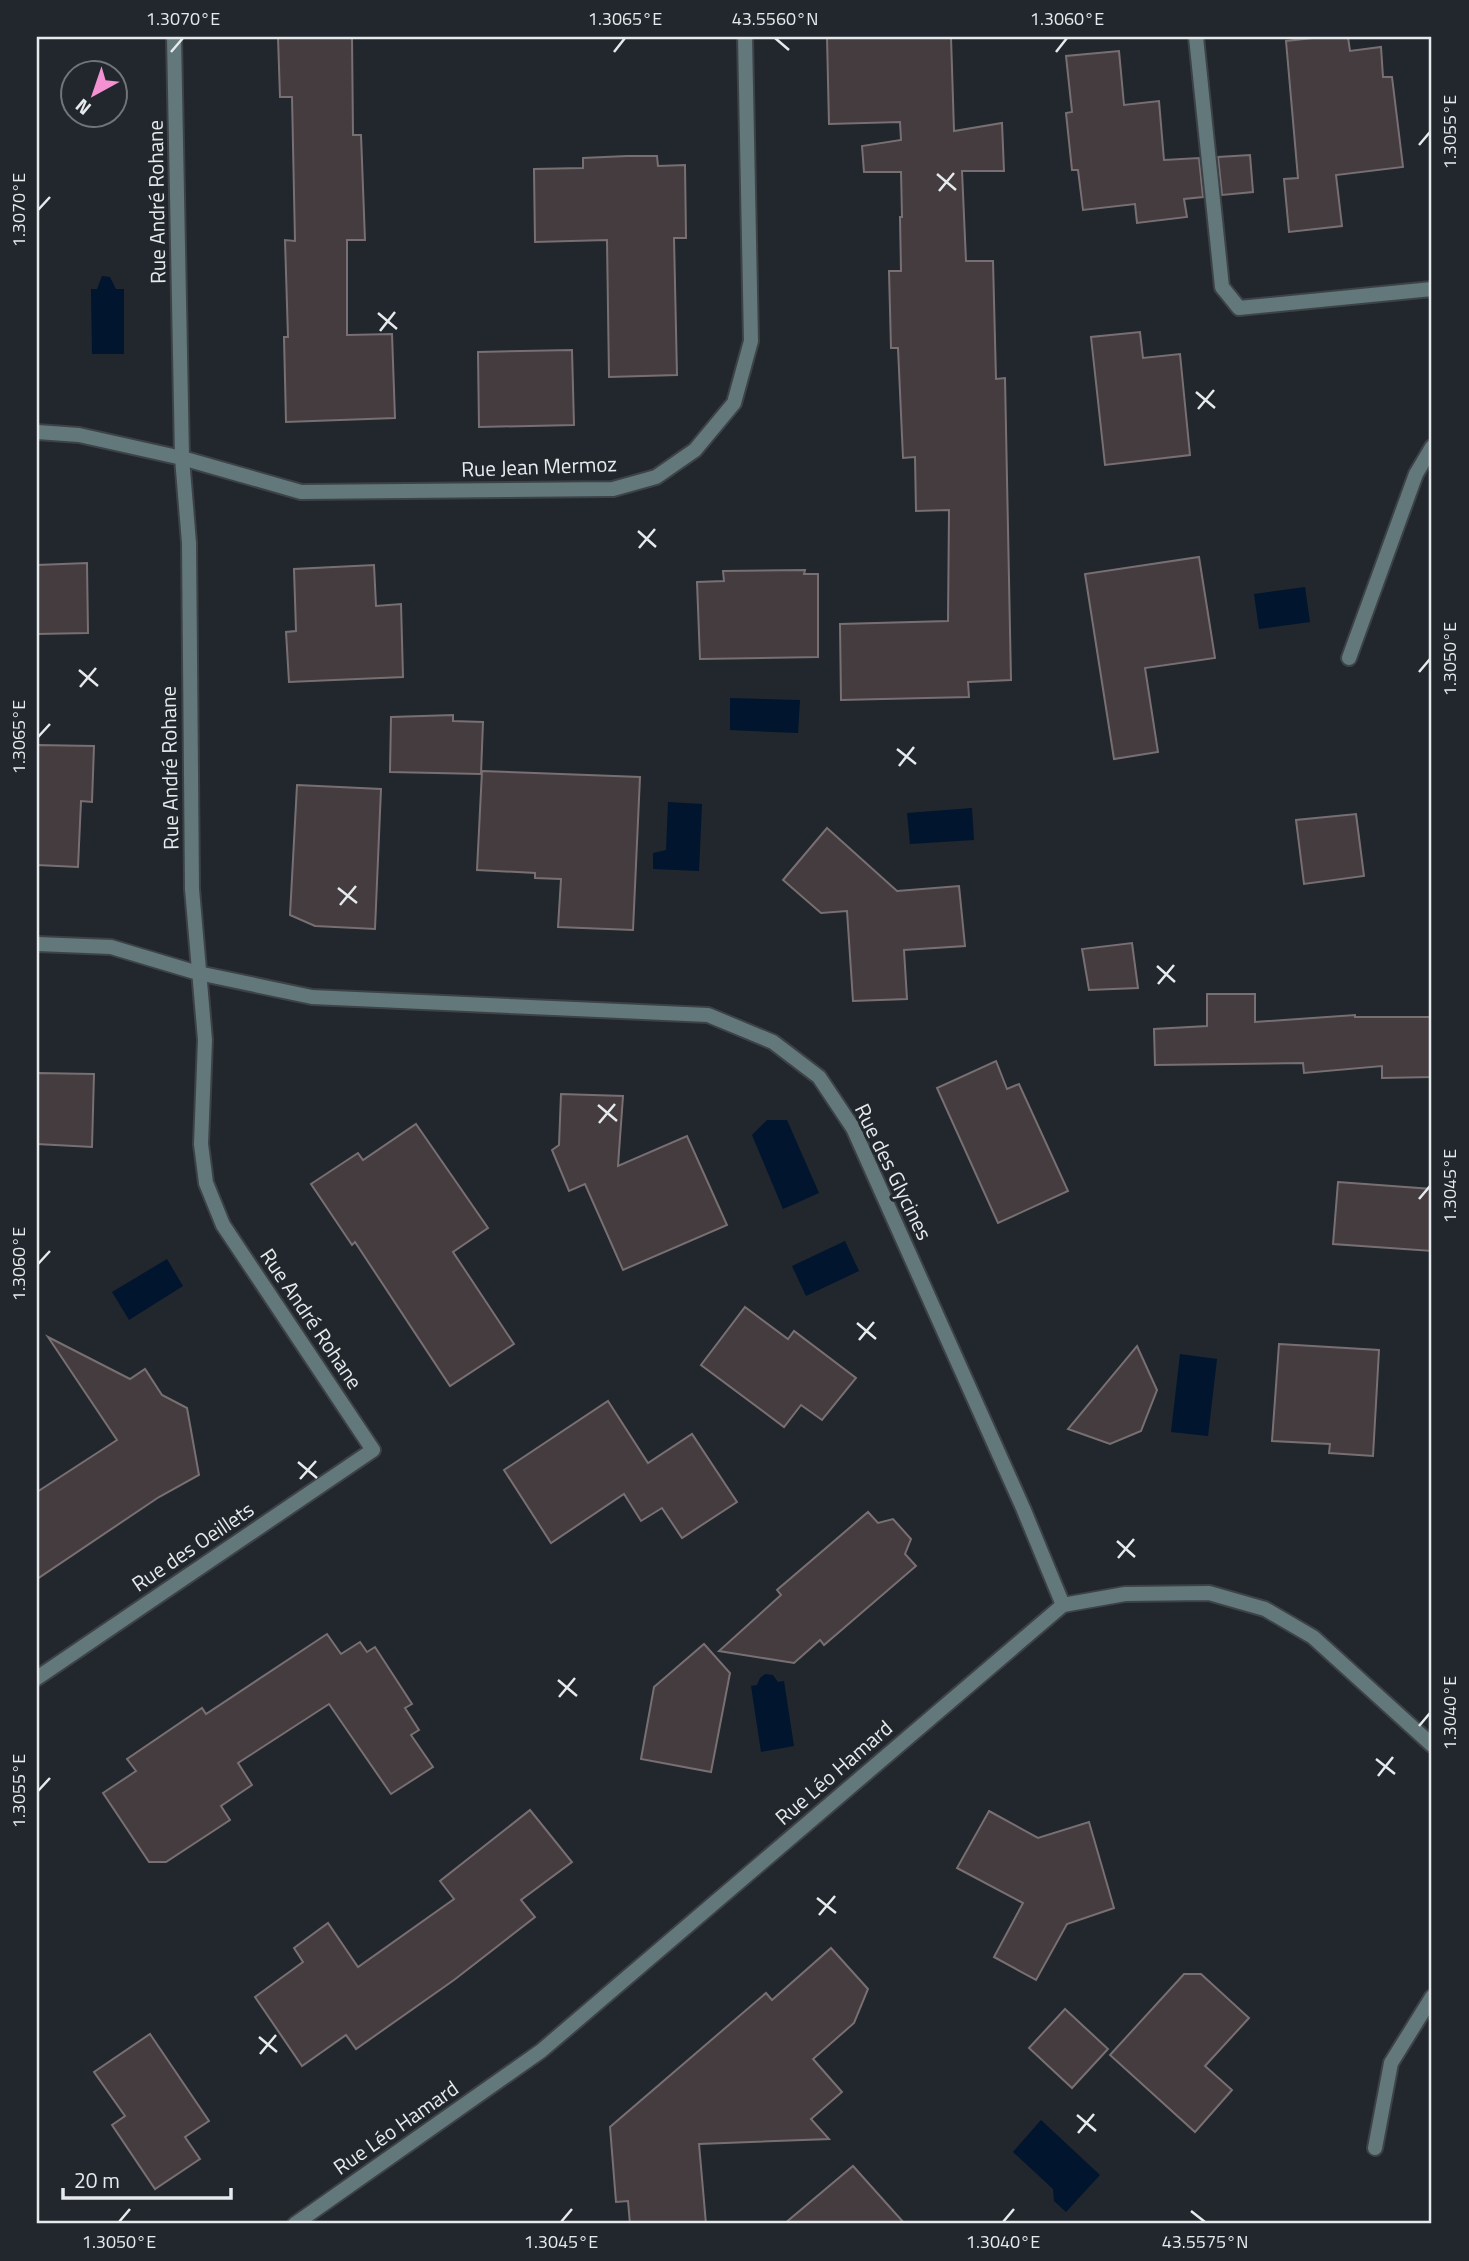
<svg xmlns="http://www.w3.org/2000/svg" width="1469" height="2261" viewBox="0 0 1469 2261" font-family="'Titillium Web',sans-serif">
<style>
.water{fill:#01152e}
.building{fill:#443c3f;stroke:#786f72;stroke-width:2}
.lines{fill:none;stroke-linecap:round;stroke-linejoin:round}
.service-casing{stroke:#3d4247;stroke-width:18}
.minor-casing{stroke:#3d4247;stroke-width:18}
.service{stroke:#62787b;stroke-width:14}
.minor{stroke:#62787b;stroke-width:14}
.ticks{fill:none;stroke:#e6eaed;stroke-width:2.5}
.labels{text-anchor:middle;stroke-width:6;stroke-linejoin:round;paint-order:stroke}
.street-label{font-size:21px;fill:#e6eaed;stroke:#21272c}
.neatline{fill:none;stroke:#e6eaed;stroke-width:2.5}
.ticks-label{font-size:18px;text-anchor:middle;fill:#e6eaed}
</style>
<rect width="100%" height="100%" fill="#21272c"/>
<g class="water">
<polygon points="102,276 110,277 116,289 124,289 124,354 92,354 91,289 97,289"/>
<polygon points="1305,587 1310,622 1259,629 1254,594"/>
<polygon points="730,698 800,700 798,733 730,730"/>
<polygon points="668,802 702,804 699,871 653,869 653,853 666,850"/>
<polygon points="972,808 974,840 910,844 907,813"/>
<polygon points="767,1120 787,1120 819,1193 783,1209 752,1135"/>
<polygon points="845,1241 859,1271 806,1296 792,1266"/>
<polygon points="167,1259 183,1286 129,1320 112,1292"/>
<polygon points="1180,1354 1217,1359 1208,1436 1171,1432"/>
<polygon points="765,1674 773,1675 778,1682 784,1681 794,1746 761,1752 751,1686 757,1685 760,1678"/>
<polygon points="1041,2120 1100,2175 1066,2212 1054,2201 1053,2189 1013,2152"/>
</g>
<g class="building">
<polygon points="278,37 352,37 353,135 361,135 365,240 347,240 347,335 392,334 395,418 286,422 284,337 288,337 285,240 295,241 292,97 280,97"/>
<polygon points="827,37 951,37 954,131 1002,123 1004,171 962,171 966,261 993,261 996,379 1005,378 1011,680 968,682 969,697 841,700 840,624 948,621 949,510 916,511 915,457 903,458 898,348 891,348 889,271 901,271 900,217 902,217 901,172 864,172 862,146 901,140 900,122 829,124"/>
<polygon points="1322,37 1348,37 1350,51 1381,47 1383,77 1392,77 1403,167 1336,175 1342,226 1289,232 1284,179 1298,178 1286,41"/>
<polygon points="1119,51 1124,105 1159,101 1164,160 1199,158 1203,197 1184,199 1187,217 1137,223 1135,204 1083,210 1078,170 1072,170 1066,113 1072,112 1066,56"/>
<polygon points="1250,155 1253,192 1222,195 1218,157"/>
<polygon points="627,156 657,156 658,166 685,165 686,238 674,238 677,375 609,377 607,240 535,242 534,169 583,168 583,158"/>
<polygon points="1140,332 1143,358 1180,354 1190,455 1105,465 1091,337"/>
<polygon points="572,350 574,425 479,427 478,352"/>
<polygon points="1199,557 1215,658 1145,668 1158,752 1114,759 1085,574"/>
<polygon points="87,563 88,633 37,634 37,565"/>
<polygon points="374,565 376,606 401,604 403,677 289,682 286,632 296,631 294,569"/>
<polygon points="805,570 804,574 818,574 818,657 700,659 697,582 724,581 723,571"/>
<polygon points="453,715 453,721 483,722 481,774 390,772 391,717"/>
<polygon points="37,745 94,746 92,802 81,801 78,867 37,865"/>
<polygon points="482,771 640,777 633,930 558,927 561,879 535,878 535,873 477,870"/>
<polygon points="297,785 381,789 375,929 315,926 290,915"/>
<polygon points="1356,814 1364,876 1304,884 1296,820"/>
<polygon points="827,828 897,891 959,886 965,946 904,950 907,999 853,1001 847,911 821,913 783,880"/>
<polygon points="1132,943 1138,988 1089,990 1082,949"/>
<polygon points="1207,994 1255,994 1255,1022 1355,1015 1355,1017 1432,1017 1432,1077 1382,1078 1382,1066 1304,1073 1303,1063 1155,1065 1154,1029 1207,1026"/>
<polygon points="996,1061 1007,1089 1019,1084 1068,1191 998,1223 937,1088"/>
<polygon points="37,1073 94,1074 92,1147 37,1144"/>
<polygon points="561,1094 623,1096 618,1166 687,1136 727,1225 623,1270 585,1184 569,1191 552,1150 559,1145"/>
<polygon points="416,1124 488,1228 453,1252 514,1344 450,1386 355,1242 352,1245 311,1184 358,1153 363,1160"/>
<polygon points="1338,1182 1432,1189 1432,1251 1333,1244"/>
<polygon points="745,1307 788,1339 794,1331 856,1378 822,1420 801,1405 784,1427 701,1365"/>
<polygon points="48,1337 130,1379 145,1369 162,1395 187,1408 199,1475 159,1497 37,1579 37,1492 117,1440"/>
<polygon points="1279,1344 1379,1350 1373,1456 1329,1453 1330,1444 1272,1441"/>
<polygon points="1137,1346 1157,1390 1141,1431 1110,1444 1068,1429"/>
<polygon points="608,1401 648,1463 692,1434 737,1502 682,1538 662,1508 641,1521 624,1494 551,1543 504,1470"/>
<polygon points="868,1512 878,1523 893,1519 911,1539 905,1554 916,1566 824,1645 820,1640 794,1663 719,1651 781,1595 777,1590"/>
<polygon points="327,1634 341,1654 360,1642 367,1652 375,1647 412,1704 405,1708 419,1730 411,1735 433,1767 391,1794 329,1704 238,1763 252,1785 221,1806 230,1820 166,1862 149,1862 103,1793 136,1771 127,1759 202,1708 206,1714"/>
<polygon points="704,1644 730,1673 711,1772 641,1759 654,1687"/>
<polygon points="530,1810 572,1862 521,1900 535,1917 454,1980 356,2049 346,2035 302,2066 255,1997 303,1962 294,1948 328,1923 358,1967 454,1899 440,1881"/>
<polygon points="989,1811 1038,1838 1089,1822 1114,1908 1067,1924 1036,1980 994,1957 1023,1903 957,1868"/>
<polygon points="831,1948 868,1989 854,2023 813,2059 842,2092 811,2119 829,2139 699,2144 706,2224 630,2224 628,2201 616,2202 610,2127 766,1993 772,2000"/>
<polygon points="1184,1974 1201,1974 1249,2018 1205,2066 1232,2090 1195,2132 1110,2055"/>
<polygon points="1065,2009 1108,2049 1072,2088 1029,2048"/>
<polygon points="150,2034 209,2121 185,2137 200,2159 155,2189 112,2125 125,2116 94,2072"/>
<polygon points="853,2166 905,2224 784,2224"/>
</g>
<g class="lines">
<g class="service-casing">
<g id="service">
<polyline points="1196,37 1222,287 1239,308 1432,289"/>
<polyline points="1349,658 1416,474 1432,447"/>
</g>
</g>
<g class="minor-casing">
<g id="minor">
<polyline points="37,432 79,435 182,458 301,492 613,489 656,477 695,450 734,403 751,341 745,37"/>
<polyline points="37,944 111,947 198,973 312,997 708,1015 773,1042 819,1077 853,1128 1023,1508 1063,1605"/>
<polyline points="37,1678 373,1450 223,1225 206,1183 201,1144 205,1040 192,889 189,543 182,458 174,37"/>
<polyline points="1375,2148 1391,2063 1432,1997"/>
<polyline points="295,2224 541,2051 1063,1605 1125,1594 1209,1593 1265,1609 1313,1637 1432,1745"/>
</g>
</g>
<use href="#service" class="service"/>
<use href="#minor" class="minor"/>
</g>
<path class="ticks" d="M 775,38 L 789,50M 171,52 L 183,38M 614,52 L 625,38M 1056,52 L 1067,38M 1419,145 L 1430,132M 937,174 L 956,190M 939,191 L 954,173M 38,210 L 50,197M 378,313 L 397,329M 380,331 L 395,312M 1196,392 L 1215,408M 1198,409 L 1214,390M 638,531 L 656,547M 639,548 L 655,529M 79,670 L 98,686M 1419,672 L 1430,659M 80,687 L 96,668M 38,737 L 50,724M 897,749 L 916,764M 899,766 L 914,747M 338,888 L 357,903M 340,905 L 356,886M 1157,966 L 1175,982M 1158,984 L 1174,965M 598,1105 L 617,1121M 599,1123 L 615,1104M 1419,1199 L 1430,1186M 38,1264 L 50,1251M 857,1323 L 876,1339M 859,1340 L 874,1322M 298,1462 L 317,1478M 300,1479 L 316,1461M 1117,1541 L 1135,1557M 1118,1558 L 1134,1539M 558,1680 L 577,1696M 559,1697 L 575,1678M 1419,1726 L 1430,1713M 1376,1759 L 1395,1774M 1378,1776 L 1393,1757M 38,1791 L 50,1778M 817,1898 L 836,1913M 819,1915 L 835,1896M 259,2037 L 277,2052M 260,2054 L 276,2035M 1077,2115 L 1096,2131M 1078,2133 L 1094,2114M 1191,2211 L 1205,2222M 119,2222 L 130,2209M 561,2222 L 572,2209M 1003,2222 L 1014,2209"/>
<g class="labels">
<g class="street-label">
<text transform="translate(157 202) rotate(-91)" y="7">Rue André Rohane</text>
<text transform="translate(539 467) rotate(-2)" y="7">Rue Jean Mermoz</text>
<text transform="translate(170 768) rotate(-91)" y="7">Rue André Rohane</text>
<text transform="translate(893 1172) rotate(64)" y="7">Rue des Glycines</text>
<text transform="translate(311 1319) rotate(56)" y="7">Rue André Rohane</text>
<text transform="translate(193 1547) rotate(-34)" y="7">Rue des Oeillets</text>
<text transform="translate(834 1773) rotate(-41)" y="7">Rue Léo Hamard</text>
<text transform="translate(396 2128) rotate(-35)" y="7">Rue Léo Hamard</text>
</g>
</g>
<rect width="1469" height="2261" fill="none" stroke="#21272c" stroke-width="77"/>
<g transform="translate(94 94) rotate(220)"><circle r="33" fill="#21272c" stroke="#707579" stroke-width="2"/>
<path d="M0-5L12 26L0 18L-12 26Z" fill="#f491d3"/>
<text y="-10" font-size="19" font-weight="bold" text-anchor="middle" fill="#e6eaed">N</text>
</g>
<path d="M63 2188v10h168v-10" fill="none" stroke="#e6eaed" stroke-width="3.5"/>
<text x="74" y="2188" font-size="21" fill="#e6eaed" stroke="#21272c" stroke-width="5" paint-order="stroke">20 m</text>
<rect x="38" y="38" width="1392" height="2184" class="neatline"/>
<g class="ticks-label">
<text x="183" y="25">1.3070°E</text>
<text x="625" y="25">1.3065°E</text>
<text x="775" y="25">43.5560°N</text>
<text x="1067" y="25">1.3060°E</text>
<text transform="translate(1450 132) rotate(-90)" y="6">1.3055°E</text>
<text transform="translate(19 210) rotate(-90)" y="6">1.3070°E</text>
<text transform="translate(1450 659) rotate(-90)" y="6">1.3050°E</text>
<text transform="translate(19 737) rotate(-90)" y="6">1.3065°E</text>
<text transform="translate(1450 1186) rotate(-90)" y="6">1.3045°E</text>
<text transform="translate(19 1264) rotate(-90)" y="6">1.3060°E</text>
<text transform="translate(1450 1713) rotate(-90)" y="6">1.3040°E</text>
<text transform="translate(19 1791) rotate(-90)" y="6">1.3055°E</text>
<text x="119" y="2248">1.3050°E</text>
<text x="561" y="2248">1.3045°E</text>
<text x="1003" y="2248">1.3040°E</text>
<text x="1205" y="2248">43.5575°N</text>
</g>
</svg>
